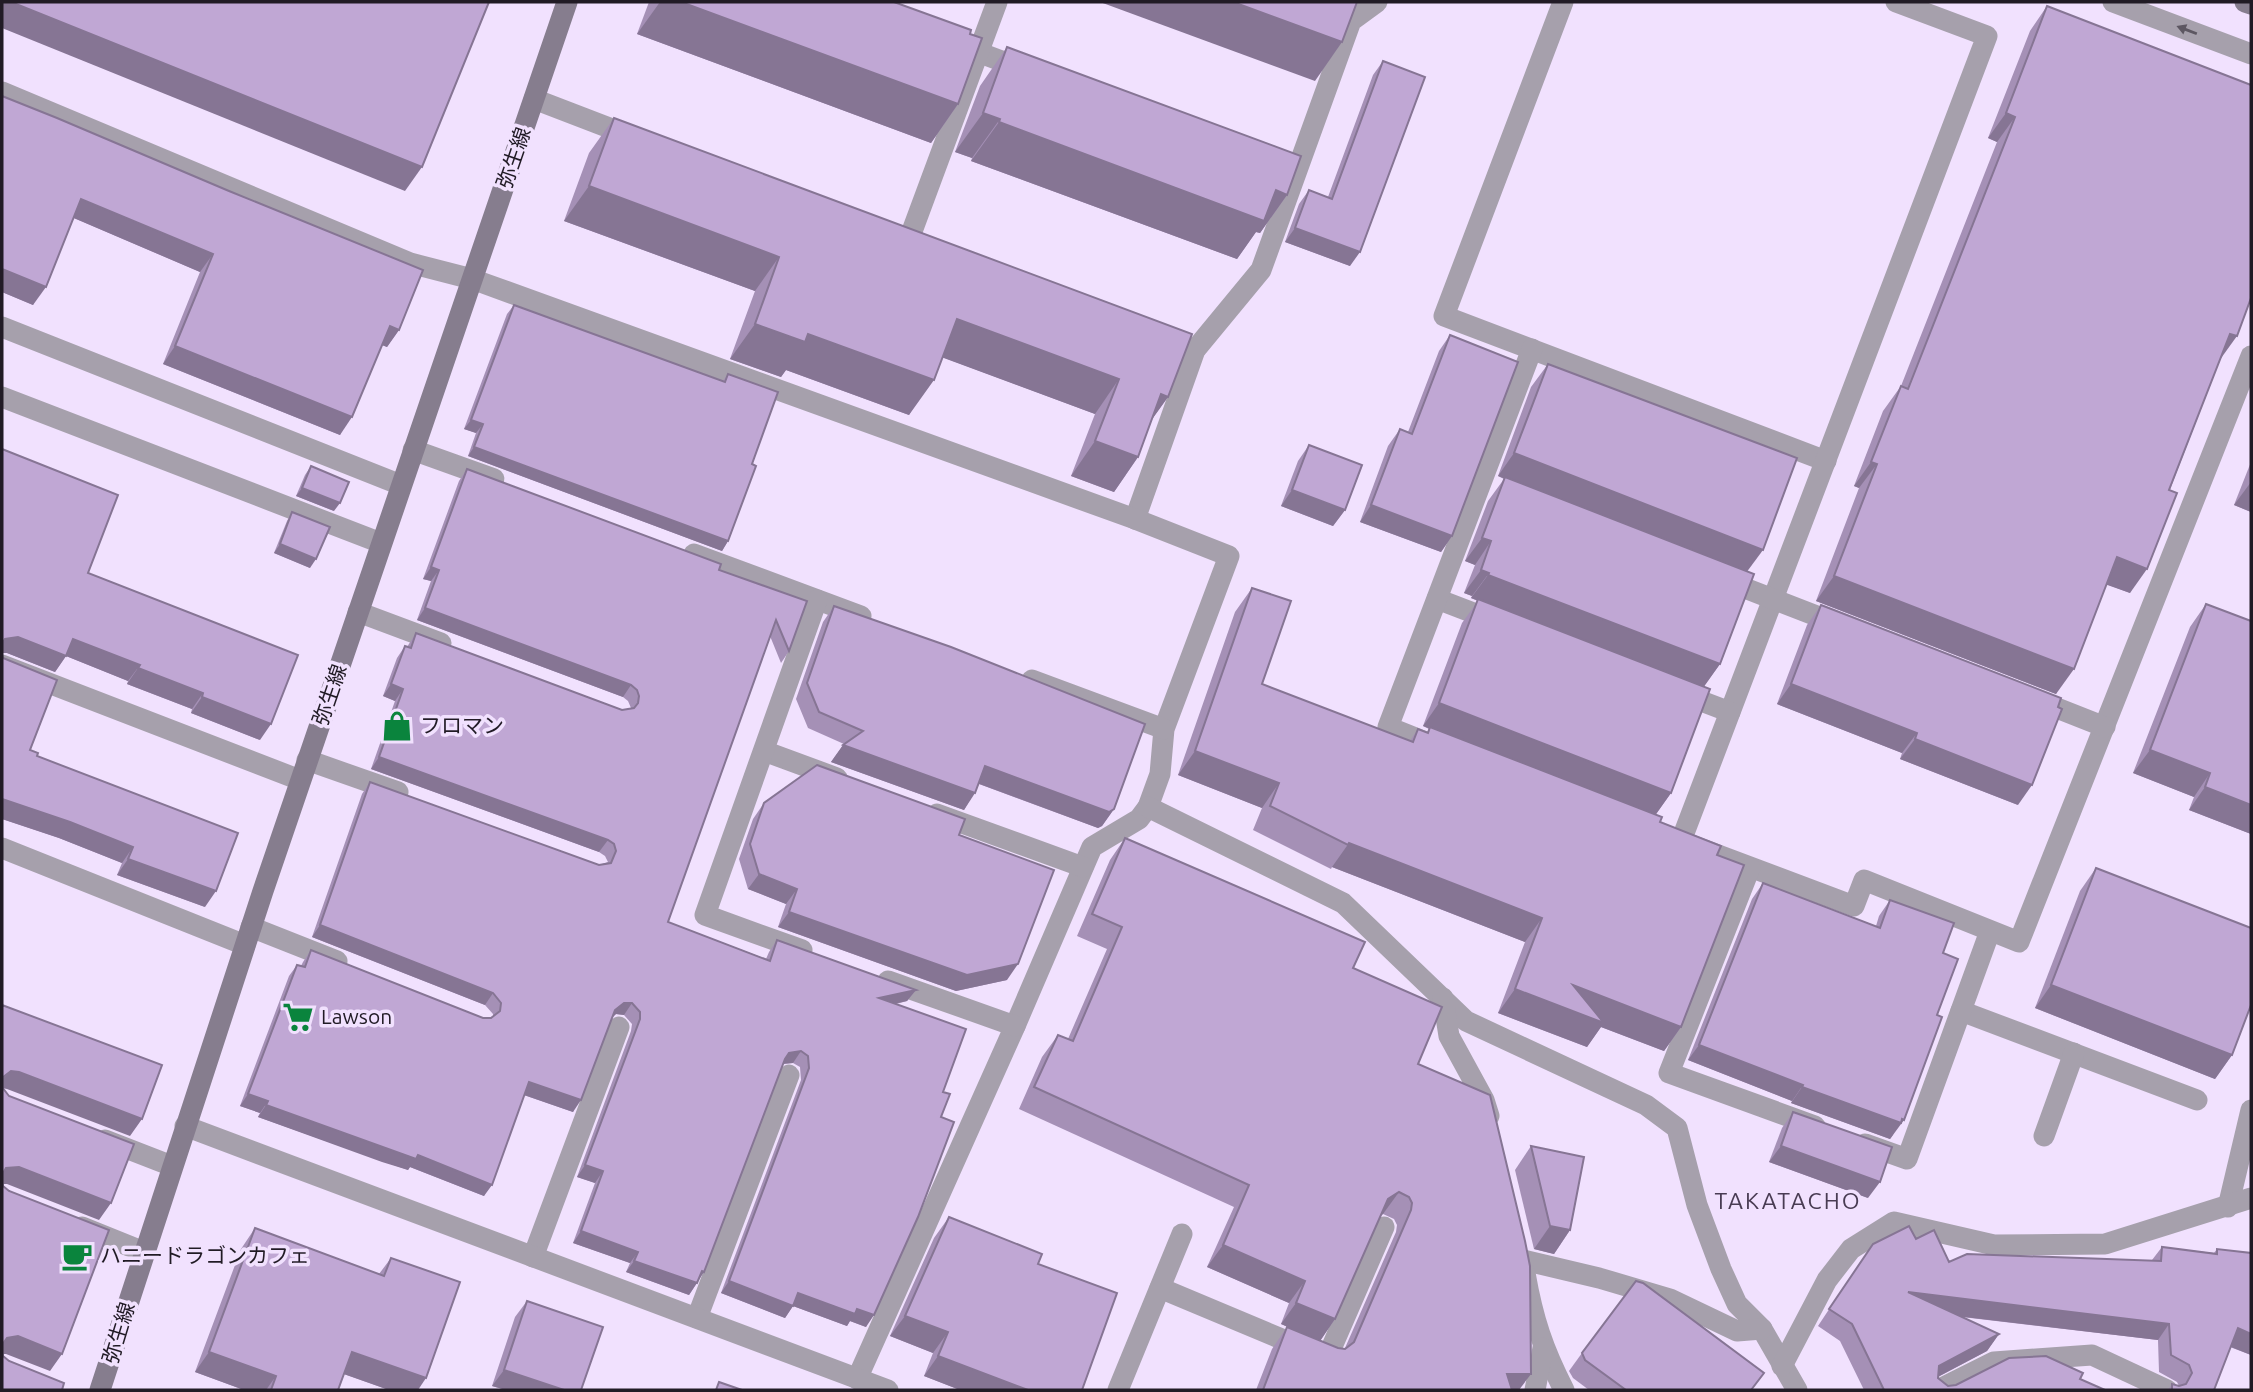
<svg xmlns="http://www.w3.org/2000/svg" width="2253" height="1392" viewBox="0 0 2253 1392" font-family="Ubuntu,'Noto Sans JP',sans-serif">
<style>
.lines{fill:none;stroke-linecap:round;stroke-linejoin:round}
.lane{stroke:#a6a0ac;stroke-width:21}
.street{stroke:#a6a0ac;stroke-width:21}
.secondary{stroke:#867d8e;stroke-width:21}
.wall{fill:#a590b6}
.shaded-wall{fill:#867594}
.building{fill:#c0a7d4;stroke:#867594;stroke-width:2}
.oneway{fill:#5d5762}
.labels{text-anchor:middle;stroke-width:7;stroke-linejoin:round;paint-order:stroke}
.street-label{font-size:21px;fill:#211b25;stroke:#f1e1fe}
.poi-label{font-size:21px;fill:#211b25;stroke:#f1e1fe;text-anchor:start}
.neighbourhood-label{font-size:23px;letter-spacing:2px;fill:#493c53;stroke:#f1e1fe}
</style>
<rect width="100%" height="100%" fill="#f1e1fe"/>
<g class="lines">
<g class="lane">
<polyline points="1563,2 1444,316 1826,461"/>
<polyline points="1896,2 1987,36 1681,841 1854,906 1864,880 2019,942 2251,356"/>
<polyline points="951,42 1025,70"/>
<polyline points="534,99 633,137"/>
<polyline points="908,242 997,2"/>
<polyline points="1161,337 1195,350"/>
<polyline points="2,397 381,543"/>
<polyline points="1135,519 1195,350 1261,270 1351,21 1377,2"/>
<polyline points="1724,580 1840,625"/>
<polyline points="1437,599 1497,622"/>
<polyline points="358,612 441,643"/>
<polyline points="1680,693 1730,712"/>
<polyline points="2034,699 2105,727"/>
<polyline points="1438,747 1388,727 1532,349"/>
<polyline points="307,760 398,792"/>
<polyline points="1750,868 1669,1073 1815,1126"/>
<polyline points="251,927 337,961"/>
<polyline points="1961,1011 2197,1100"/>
<polyline points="2044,1136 2074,1053"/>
<polyline points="105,1140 172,1166"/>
<polyline points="1865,1144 1907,1159 1990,931"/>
<polyline points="82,1227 144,1252"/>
<polyline points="533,1257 619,1027"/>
<polyline points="1160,1288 1327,1358 1384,1227"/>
<polyline points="697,1318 789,1075"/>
<polyline points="1118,1390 1182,1234"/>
</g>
<g class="street">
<polyline points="2113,2 2251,54"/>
<polyline points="2,92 410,263 472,279 1135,519 1229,556 1164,729 1160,774 1148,807 1139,819 1092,847 1015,1026 857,1379"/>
<polyline points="2,327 401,485"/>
<polyline points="413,450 494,479"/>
<polyline points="694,554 861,616"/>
<polyline points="2,665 300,780"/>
<polyline points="1032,680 1164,729"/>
<polyline points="764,751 837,778"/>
<polyline points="1148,807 1343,903 1466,1021 1646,1105 1677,1128 1697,1205 1721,1269 1737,1304 1762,1329 1797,1390"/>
<polyline points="937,814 1083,867"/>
<polyline points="2,848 245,945"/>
<polyline points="802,950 705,915 817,600"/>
<polyline points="888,981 1015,1026"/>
<polyline points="1443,998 1449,1036 1484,1100 1489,1116"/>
<polyline points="185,1126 888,1390"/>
<polyline points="2228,1207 2251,1110"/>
<polyline points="1523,1260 1599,1278 1670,1299 1737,1331 1762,1329"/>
<path d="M 1525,1273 C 1533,1319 1543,1349 1564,1390"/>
<polyline points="1782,1366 1827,1280 1851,1249 1894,1222 1994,1245 2105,1244 2251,1198"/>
<polyline points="1535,1390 1543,1348"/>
<polyline points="1938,1390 1994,1362 2092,1355 2167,1390"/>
</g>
<g class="secondary">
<polyline points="2245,2 2251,4"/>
<polyline points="100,1390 263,891 567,2"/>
</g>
</g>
<g class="wall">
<polygon points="649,2 894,2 970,34 958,104 931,143 637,34"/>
<polygon points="2047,6 2220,360 2130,593 2106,584 2056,694 1816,601 1859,488 1854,486 1883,411 1901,386 1997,142 1988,138 2030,31"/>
<polygon points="1007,47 1287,195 1260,233 1256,232 1237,259 971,161 972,158 955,152 980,86"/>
<polygon points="1383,61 1350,266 1285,242 1299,204 1309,190 1328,197 1373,75"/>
<polygon points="2,96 399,330 387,347 382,345 340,435 163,364 200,272 74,218 33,305 2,292"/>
<polygon points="614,118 1168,397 1152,419 1138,457 1114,492 1071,476 1095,414 942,357 909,415 786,370 781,377 730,359 755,291 564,221 589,153"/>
<polygon points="514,305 723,381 728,374 752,464 728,541 722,551 468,456 476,433 464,429 507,314"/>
<polygon points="1450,335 1452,536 1441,552 1360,522 1388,446 1400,429 1408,432 1439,351"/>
<polygon points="1548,364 1747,572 1720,664 1704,686 1671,793 1656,814 1660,822 1717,855 1681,1027 1664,1051 1601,1027 1587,1047 1498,1013 1525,942 1332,867 1331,869 1253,830 1262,808 1178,775 1235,612 1252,588 1262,684 1410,741 1418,729 1427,732 1429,729 1423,726 1462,623 1478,601 1471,598 1472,596 1464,593 1475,565 1465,561 1488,501 1504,479 1498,476 1531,387"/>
<polygon points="1309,445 1345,510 1333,526 1281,506 1298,461"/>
<polygon points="2251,462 2251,512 2234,505"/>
<polygon points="311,466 334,511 296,496 305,475"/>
<polygon points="467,469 719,570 807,601 789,651 781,663 770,636 668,922 766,959 769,952 777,940 916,990 907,1001 896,1004 943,1092 866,1327 850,1321 847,1326 793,1306 785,1318 721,1293 801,1080 800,1067 793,1063 783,1064 697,1283 689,1295 626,1272 630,1263 573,1243 595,1183 577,1177 631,1031 632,1024 624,1015 616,1014 613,1017 573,1112 524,1095 484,1196 410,1167 408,1170 258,1117 260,1113 240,1106 289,976 297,965 301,966 303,962 311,950 483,1018 491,1018 493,1017 493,1014 485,1005 312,937 362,794 370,782 599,865 608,862 605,856 599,852 371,769 395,701 383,696 397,658 405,646 407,647 416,633 622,710 631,708 628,701 623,697 417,620 431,581 423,579 459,481"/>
<polygon points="292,512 310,568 274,553 287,521"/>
<polygon points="88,573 260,740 191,713 192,709 127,684 128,681 66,656 55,672 7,653"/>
<polygon points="2206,604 2251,834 2189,810 2194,797 2133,773 2190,627"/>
<polygon points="1821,605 2018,805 1900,759 1902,753 1777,704 1807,625"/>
<polygon points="834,606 1114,809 1102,826 1098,828 979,784 964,810 831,762 844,744 808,728 796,699 823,622"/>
<polygon points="2,655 30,750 205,907 117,875 122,863 59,838 2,819"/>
<polygon points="764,803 959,835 1007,980 956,991 778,927 786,904 748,889 739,859 753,819"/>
<polygon points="1125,838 1353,968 1418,1064 1519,1390 1256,1390 1272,1349 1287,1327 1338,1348 1345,1348 1396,1232 1397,1225 1394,1219 1383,1214 1380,1216 1335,1319 1320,1341 1281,1324 1289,1303 1207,1267 1234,1207 1019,1109 1042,1057 1058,1035 1068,1039 1107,949 1077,936 1110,860"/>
<polygon points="2096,868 2232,1055 2215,1079 2035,1008 2080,891"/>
<polygon points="1763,883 1876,926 1879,916 1890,900 1943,953 1893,1135 1890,1139 1791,1103 1792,1101 1688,1060 1752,899"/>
<polygon points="1793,1112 1868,1198 1769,1162 1782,1128"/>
<polygon points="1531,1146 1570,1230 1554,1254 1534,1249 1515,1170"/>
<polygon points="949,1217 1038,1264 1082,1390 960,1390 924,1376 933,1353 890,1336 934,1238"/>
<polygon points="255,1228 379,1274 391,1258 418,1390 389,1390 344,1374 338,1390 244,1390 195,1372 241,1249"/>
<polygon points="1916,1239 1949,1262 2152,1260 2162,1247 2214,1253 2217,1249 2251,1253 2251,1355 2230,1347 2214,1390 2168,1390 2172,1384 2179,1386 2177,1382 2159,1372 2158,1340 1962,1317 1999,1334 1987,1351 1938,1377 1938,1378 1948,1386 2080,1379 2105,1390 1864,1390 1840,1341 1818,1326 1861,1261"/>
<polygon points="527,1301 581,1390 506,1390 492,1386 515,1317"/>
<polygon points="1582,1353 1752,1390 1589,1390 1573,1378 1569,1371"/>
</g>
<g class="shaded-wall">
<polygon points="2,2 11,2 422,167 405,191 2,28"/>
<polygon points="660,2 681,2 958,104 931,143 637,34"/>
<polygon points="1100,2 1233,2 1342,42 1315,81"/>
<polygon points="983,113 1000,119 972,158 955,152"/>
<polygon points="2006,113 2015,117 1997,142 1988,138"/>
<polygon points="999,122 1276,190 1287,195 1260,233 1256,232 1237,259 971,161"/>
<polygon points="589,186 779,257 755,291 564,221"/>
<polygon points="81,199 213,254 200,272 69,216"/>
<polygon points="1295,228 1360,252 1350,266 1285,242"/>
<polygon points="2,269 46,287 33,305 2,292"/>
<polygon points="957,319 1119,379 1095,414 933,354"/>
<polygon points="755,324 808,334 934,380 909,415 786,370 781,377 730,359"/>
<polygon points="390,326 399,330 387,347 377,343"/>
<polygon points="2230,334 2237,336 2219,361"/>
<polygon points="175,346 352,417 340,435 163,364"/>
<polygon points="1161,394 1168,397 1143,432"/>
<polygon points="471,420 483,424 476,433 464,429"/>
<polygon points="1095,441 1138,457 1114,492 1071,476"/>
<polygon points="474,447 728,541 722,551 468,456"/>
<polygon points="1514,453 1763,550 1746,573 1498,476"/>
<polygon points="1871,462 1877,464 1859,488 1854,486"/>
<polygon points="2251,482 2251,512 2234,505"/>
<polygon points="302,488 340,503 334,511 296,496"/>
<polygon points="1292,490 1345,510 1333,526 1281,506"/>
<polygon points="1371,505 1452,536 1441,552 1360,522"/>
<polygon points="1482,538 1491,541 1475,565 1465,561"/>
<polygon points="280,544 316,559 310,568 274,553"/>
<polygon points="2117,557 2147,569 2130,593 2099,582"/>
<polygon points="431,567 439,570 431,581 423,579"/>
<polygon points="1481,570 1489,573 1472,596 1464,593"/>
<polygon points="1488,575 1720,664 1703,688 1471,598"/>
<polygon points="1834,576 2074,669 2056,694 1816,601"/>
<polygon points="425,608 631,685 623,697 417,620"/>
<polygon points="18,637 73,639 140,665 128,681 66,656 55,672 7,653 2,653 2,644 5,639"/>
<polygon points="138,668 203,693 192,709 127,684"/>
<polygon points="391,684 403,689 395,701 383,696"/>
<polygon points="1791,684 1917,733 1902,753 1777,704"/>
<polygon points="202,697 271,724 260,740 191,713"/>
<polygon points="1439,703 1671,793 1654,817 1423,726"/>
<polygon points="1915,739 2032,785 2018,805 1900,759"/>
<polygon points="843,745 975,793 964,810 831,762"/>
<polygon points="2150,750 2210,773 2194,797 2133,773"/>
<polygon points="1195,751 1279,783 1262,808 1178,775"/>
<polygon points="379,757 608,840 599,852 371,769"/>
<polygon points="985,766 1114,809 1102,826 1098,828 974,782"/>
<polygon points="2205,787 2251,805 2251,834 2189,810"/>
<polygon points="2,799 70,822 133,847 122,863 59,838 2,819"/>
<polygon points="1349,843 1542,918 1525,942 1332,867"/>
<polygon points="128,859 216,891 205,907 117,875"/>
<polygon points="759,874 797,889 786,904 748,889"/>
<polygon points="789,912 1018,964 1007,980 956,991 778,927"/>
<polygon points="320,925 493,993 485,1005 312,937"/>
<polygon points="1573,985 1681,1027 1664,1051 1601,1027 1587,1047 1498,1013 1515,989"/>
<polygon points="2051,985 2232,1055 2215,1079 2035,1008"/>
<polygon points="916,990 907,1001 871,1009 879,998"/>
<polygon points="624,1003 632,1003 624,1015 616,1014 607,1022 615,1010"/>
<polygon points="1699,1045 1803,1085 1792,1101 1688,1060"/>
<polygon points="801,1051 793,1063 781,1064 789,1053"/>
<polygon points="11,1071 19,1072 142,1119 130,1136 7,1089 2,1088 2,1079"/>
<polygon points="529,1082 581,1100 573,1112 521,1094"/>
<polygon points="1802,1087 1902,1119 1904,1120 1890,1139 1791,1103"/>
<polygon points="248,1094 268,1101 260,1113 240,1106"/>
<polygon points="266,1105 418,1155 492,1185 484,1196 410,1167 408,1170 382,1162 258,1117"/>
<polygon points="1781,1146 1880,1182 1868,1198 1769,1162"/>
<polygon points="585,1165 603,1171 595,1183 577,1177"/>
<polygon points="19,1167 111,1203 99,1220 7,1184 2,1184 2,1175 6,1168"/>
<polygon points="1399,1192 1383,1214 1372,1221 1388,1199"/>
<polygon points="1550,1226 1570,1230 1554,1254 1534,1249"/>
<polygon points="581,1231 638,1252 630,1263 573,1243"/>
<polygon points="1223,1245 1305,1281 1289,1303 1207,1267"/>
<polygon points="634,1261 702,1271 704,1272 689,1295 626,1272"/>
<polygon points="729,1281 798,1293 857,1309 874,1315 866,1327 850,1321 847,1326 793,1306 785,1318 721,1293"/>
<polygon points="1908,1292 2169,1324 2158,1340 1897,1309"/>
<polygon points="1296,1303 1335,1319 1320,1341 1281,1324"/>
<polygon points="905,1316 948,1332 933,1353 890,1336"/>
<polygon points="2238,1328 2251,1334 2251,1355 2226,1345"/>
<polygon points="1999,1334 1987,1351 1928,1382 1939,1366"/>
<polygon points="18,1336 62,1354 50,1371 6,1354 2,1354 2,1345 7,1338"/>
<polygon points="209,1352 276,1376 266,1390 244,1390 195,1372"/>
<polygon points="352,1352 426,1378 418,1390 389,1390 338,1372"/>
<polygon points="938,1356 1028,1390 960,1390 924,1376"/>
<polygon points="504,1370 564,1390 506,1390 492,1386"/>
<polygon points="1507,1374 1531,1374 1519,1390 1496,1390"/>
</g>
<g class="building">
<polygon points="11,2 489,2 422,167"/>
<polygon points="681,2 894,2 971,30 970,34 982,38 958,104"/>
<polygon points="1233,2 1357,2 1342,42"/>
<polygon points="2047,6 2251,85 2251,298 2237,336 2230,334 2169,490 2177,493 2147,569 2117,557 2074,669 1834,576 1877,464 1871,462 1901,386 1908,389 2015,117 2006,113"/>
<polygon points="1007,47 1301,156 1287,195 1276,190 1264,221 999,122 1000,119 983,113"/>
<polygon points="1383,61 1425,77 1360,252 1295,228 1309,190 1332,199"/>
<polygon points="2,96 57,118 229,191 423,270 399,330 390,326 352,417 175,346 213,254 81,199 46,287 2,269"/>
<polygon points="614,118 1192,334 1168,397 1161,394 1138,457 1095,441 1119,379 957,319 934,380 808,334 805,342 755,324 779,257 589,186"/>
<polygon points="514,305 725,382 728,374 778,392 752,464 756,466 728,541 474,447 483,424 471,420"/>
<polygon points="1450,335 1518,362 1452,536 1371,505 1400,429 1412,434"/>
<polygon points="1548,364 1797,458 1763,550 1514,453"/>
<polygon points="1309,445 1362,465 1345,510 1292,490"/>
<polygon points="2,449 118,495 88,573 298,655 271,724 202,697 203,693 138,668 140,665 73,639 66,656 18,637 5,639 2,644"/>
<polygon points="311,466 349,482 340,503 302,488"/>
<polygon points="467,469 721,564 719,570 807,601 789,651 776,620 668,922 770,961 777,940 916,990 879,998 966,1029 943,1092 950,1094 941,1117 954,1122 918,1217 874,1315 857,1309 855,1314 798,1293 793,1306 729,1281 809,1068 808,1056 801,1051 789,1053 785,1059 704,1272 702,1271 697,1283 634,1261 638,1252 581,1231 603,1171 585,1165 640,1019 640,1012 632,1003 624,1003 615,1010 581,1100 529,1082 492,1185 418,1155 416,1159 266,1105 268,1101 248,1094 297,965 305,967 311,950 483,1018 491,1018 500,1011 501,1003 493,993 320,925 370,782 599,865 611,863 616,851 614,844 608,840 379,757 403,689 391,684 405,646 411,648 416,633 622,710 634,708 638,703 639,696 637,690 631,685 425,608 439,570 431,567"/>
<polygon points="1505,477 1754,574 1720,664 1488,575 1489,573 1481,570 1491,541 1482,538"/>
<polygon points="292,512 330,527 316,559 280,544"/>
<polygon points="1252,588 1291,601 1262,684 1413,742 1418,729 1428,733 1430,727 1662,817 1660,822 1721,846 1717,855 1744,865 1681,1027 1573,985 1604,1023 1515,989 1542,918 1349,843 1348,845 1270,806 1279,783 1195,751"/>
<polygon points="1478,599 1710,689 1671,793 1439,703"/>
<polygon points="2206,604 2251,621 2251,805 2205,787 2210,773 2150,750"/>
<polygon points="1821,605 2061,698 2058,707 2062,709 2032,785 1915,739 1917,733 1791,684"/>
<polygon points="834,606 951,647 1145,724 1114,809 1109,812 985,766 975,793 843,745 863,731 819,712 807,683"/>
<polygon points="2,655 3,658 57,680 30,750 38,753 37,756 238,833 216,891 128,859 133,847 70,822 2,799"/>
<polygon points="817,765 965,819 959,835 1054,870 1018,964 967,975 789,912 797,889 759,874 750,844 764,803"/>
<polygon points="1125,838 1365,942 1353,968 1442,1007 1418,1064 1490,1095 1525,1241 1530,1266 1531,1374 1507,1374 1512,1390 1263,1390 1287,1327 1338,1348 1345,1349 1354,1342 1411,1210 1412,1203 1409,1197 1399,1192 1388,1199 1335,1319 1296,1303 1305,1281 1223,1245 1249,1185 1034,1087 1058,1035 1073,1041 1122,927 1092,914"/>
<polygon points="2096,868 2251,928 2251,1005 2232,1055 2051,985"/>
<polygon points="1763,883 1880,928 1890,900 1954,923 1943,953 1958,959 1937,1015 1942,1017 1904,1120 1902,1119 1901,1123 1802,1087 1803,1085 1699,1045"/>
<polygon points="2,1005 162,1065 142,1119 19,1072 11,1071 2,1078 2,1082"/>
<polygon points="2,1087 9,1096 134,1144 111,1203 19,1167 6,1168 2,1175"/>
<polygon points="1793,1112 1892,1147 1880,1182 1781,1146"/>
<polygon points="1531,1146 1584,1157 1570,1230 1550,1226"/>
<polygon points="2,1175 3,1186 9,1191 109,1230 62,1354 18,1336 7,1338 2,1345"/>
<polygon points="949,1217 1042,1254 1038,1264 1117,1293 1082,1390 1028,1390 938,1356 948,1332 905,1316"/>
<polygon points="1909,1226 1916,1239 1934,1230 1949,1262 1967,1254 2161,1261 2162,1247 2217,1254 2217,1249 2251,1253 2251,1334 2238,1328 2214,1390 2172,1390 2172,1384 2179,1386 2186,1384 2192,1373 2189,1365 2171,1355 2169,1324 1908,1292 1999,1334 1939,1366 1938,1378 1948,1386 1956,1385 2009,1358 2046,1356 2083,1373 2080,1379 2105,1390 1884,1390 1852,1324 1829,1309 1873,1244"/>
<polygon points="255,1228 384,1276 391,1258 460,1282 426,1378 352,1352 338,1390 271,1390 276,1376 209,1352"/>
<polygon points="1636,1281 1643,1283 1764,1373 1751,1390 1626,1390 1585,1360 1582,1353"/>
<polygon points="527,1301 603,1327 581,1390 564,1390 504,1370"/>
<polygon points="2,1345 3,1356 9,1361 64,1383 62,1390 2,1390"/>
<polygon points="719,1382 742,1390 716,1390"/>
</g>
<defs><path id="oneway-solid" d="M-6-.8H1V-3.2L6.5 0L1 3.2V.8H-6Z" transform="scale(1.75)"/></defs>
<use class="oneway" href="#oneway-solid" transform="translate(2187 30) rotate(-159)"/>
<defs>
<g id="shop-bare" transform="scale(2.415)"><path d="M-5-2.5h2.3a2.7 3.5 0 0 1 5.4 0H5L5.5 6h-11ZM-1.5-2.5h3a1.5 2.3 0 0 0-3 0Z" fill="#0a843d" stroke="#f1e1fe" stroke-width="2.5" paint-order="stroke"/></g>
<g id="supermarket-bare" transform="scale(2.415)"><path d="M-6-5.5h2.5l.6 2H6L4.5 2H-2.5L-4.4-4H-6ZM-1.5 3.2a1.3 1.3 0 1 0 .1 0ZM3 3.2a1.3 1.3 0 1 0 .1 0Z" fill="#0a843d" stroke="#f1e1fe" stroke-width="2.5" paint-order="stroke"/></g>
<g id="cafe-bare" transform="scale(2.415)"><path d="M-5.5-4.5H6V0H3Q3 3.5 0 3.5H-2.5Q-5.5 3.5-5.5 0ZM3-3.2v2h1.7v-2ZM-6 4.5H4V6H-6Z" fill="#0a843d" stroke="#f1e1fe" stroke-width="2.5" paint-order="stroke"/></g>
</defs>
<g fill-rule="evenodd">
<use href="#shop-bare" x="397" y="726"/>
<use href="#supermarket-bare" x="298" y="1017"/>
<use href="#cafe-bare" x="77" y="1256"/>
</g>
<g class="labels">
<g class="street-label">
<text transform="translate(514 158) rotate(-71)" y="7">弥生線</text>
<text transform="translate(330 695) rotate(-71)" y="7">弥生線</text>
<text transform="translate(119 1333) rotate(-73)" y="7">弥生線</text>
</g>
<g class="poi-label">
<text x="420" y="733">フロマン</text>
<text x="321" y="1024">Lawson</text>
<text x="100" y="1263">ハニードラゴンカフェ</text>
</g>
<g class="neighbourhood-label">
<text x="1788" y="1209">TAKATACHO</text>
</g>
</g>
<rect width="2253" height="1392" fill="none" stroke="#211b25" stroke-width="7"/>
</svg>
